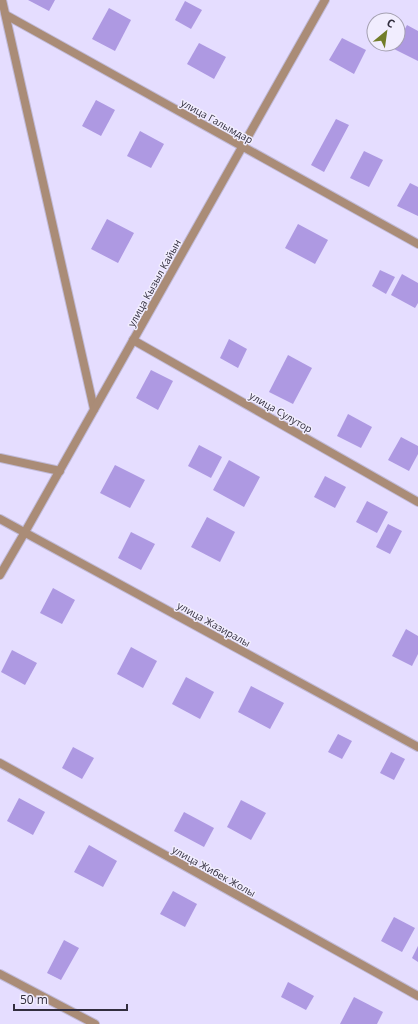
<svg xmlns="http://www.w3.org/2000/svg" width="418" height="1024" viewBox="0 0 418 1024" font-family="'Open Sans',sans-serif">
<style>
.building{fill:#ae99e2}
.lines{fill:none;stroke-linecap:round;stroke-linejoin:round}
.lane-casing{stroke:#c1bad8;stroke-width:10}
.street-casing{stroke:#c1bad8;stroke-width:10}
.lane{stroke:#aa8c77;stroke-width:8}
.street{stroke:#aa8c77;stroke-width:8}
.labels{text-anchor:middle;stroke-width:3;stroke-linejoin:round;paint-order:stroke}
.street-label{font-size:10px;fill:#322e3e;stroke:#f1edfe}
</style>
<rect width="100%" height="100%" fill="#e5ddff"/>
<g class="building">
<polygon points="28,0 55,0 49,11"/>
<polygon points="185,1 202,10 191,29 175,20"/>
<polygon points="109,8 131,20 115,51 92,39"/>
<polygon points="407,25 418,31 418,61 394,49 397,44 398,44 398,42"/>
<polygon points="342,38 366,50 354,74 329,60"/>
<polygon points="199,43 226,57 214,79 187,64"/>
<polygon points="96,100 115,110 101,136 82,126"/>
<polygon points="336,119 349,125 324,172 311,165"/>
<polygon points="140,131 164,144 151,168 127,156"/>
<polygon points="364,151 383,160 369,187 350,178"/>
<polygon points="410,183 418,187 418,216 397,206"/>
<polygon points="107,219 134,233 118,263 91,249"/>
<polygon points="298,224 328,240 315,264 285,248"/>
<polygon points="380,270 395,277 386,294 372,286"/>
<polygon points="402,274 418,283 418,303 415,308 391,295"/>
<polygon points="229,339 247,349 238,368 220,358"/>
<polygon points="288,355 312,368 293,404 269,392"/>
<polygon points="151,370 173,381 158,410 136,398"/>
<polygon points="348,414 372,427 361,448 337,436"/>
<polygon points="401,437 418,446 418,454 409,471 388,460"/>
<polygon points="199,445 222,457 211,478 188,466"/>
<polygon points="229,460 260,477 244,507 213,490"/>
<polygon points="115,465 145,480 130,508 100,493"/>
<polygon points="325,476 346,487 335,508 314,497"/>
<polygon points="367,501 388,512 377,533 356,522"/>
<polygon points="207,517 235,532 220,562 191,547"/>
<polygon points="388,524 402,531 390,554 376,547"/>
<polygon points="131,532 155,544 141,570 118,558"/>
<polygon points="53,588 75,600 62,624 40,613"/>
<polygon points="406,629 418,636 418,654 412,666 392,656"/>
<polygon points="131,647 157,661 143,688 117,674"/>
<polygon points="12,650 37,663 25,685 1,672"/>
<polygon points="186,677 214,692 200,719 172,704"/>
<polygon points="251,686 284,703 270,729 238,712"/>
<polygon points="338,734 352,741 342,759 328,752"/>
<polygon points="73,747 94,758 82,779 62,768"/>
<polygon points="391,752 405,759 394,780 380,773"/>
<polygon points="19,798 45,812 33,835 7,821"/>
<polygon points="241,800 266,813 251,840 227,827"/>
<polygon points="184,812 214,828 204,847 174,831"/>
<polygon points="89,845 117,861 103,887 74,872"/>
<polygon points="173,891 197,904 185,927 160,914"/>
<polygon points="394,917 415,928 402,952 381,941"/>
<polygon points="64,940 79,948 61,980 47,973"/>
<polygon points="418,946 418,962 412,958"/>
<polygon points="288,982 314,996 306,1010 281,997"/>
<polygon points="354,997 383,1012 377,1024 340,1024"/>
</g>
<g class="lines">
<g class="lane-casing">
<g id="lane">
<polyline points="2,0 94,409"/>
<polyline points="0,458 60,471"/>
<polyline points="0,974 95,1024"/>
</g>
</g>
<g class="street-casing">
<g id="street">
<polyline points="6,15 418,244"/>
<polyline points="133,340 418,502"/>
<polyline points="0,519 418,747"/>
<polyline points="0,575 25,532 325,0"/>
<polyline points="0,763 418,996"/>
</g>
</g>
<use href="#lane" class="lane"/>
<use href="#street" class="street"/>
</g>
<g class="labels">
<g class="street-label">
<text transform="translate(217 121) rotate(29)" y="4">улица Галымдар</text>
<text transform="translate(154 283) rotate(-61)" y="4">улица Кызыл Кайын</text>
<text transform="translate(281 412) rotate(30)" y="4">улица Сулутор</text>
<text transform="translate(214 624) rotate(29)" y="4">улица Жазиралы</text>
<text transform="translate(214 871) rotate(29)" y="4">улица Жибек Жолы</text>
</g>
</g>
<g transform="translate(386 32) rotate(29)"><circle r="19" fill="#f1edfe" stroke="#a5a1b1"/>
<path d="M0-3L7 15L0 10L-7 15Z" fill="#727d29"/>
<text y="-6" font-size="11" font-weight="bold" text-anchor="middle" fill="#322e3e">С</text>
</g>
<path d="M14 1004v6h113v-6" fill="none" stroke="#322e3e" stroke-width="2"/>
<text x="20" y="1004" font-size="12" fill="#322e3e" stroke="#f1edfe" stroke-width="3" paint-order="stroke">50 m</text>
</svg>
